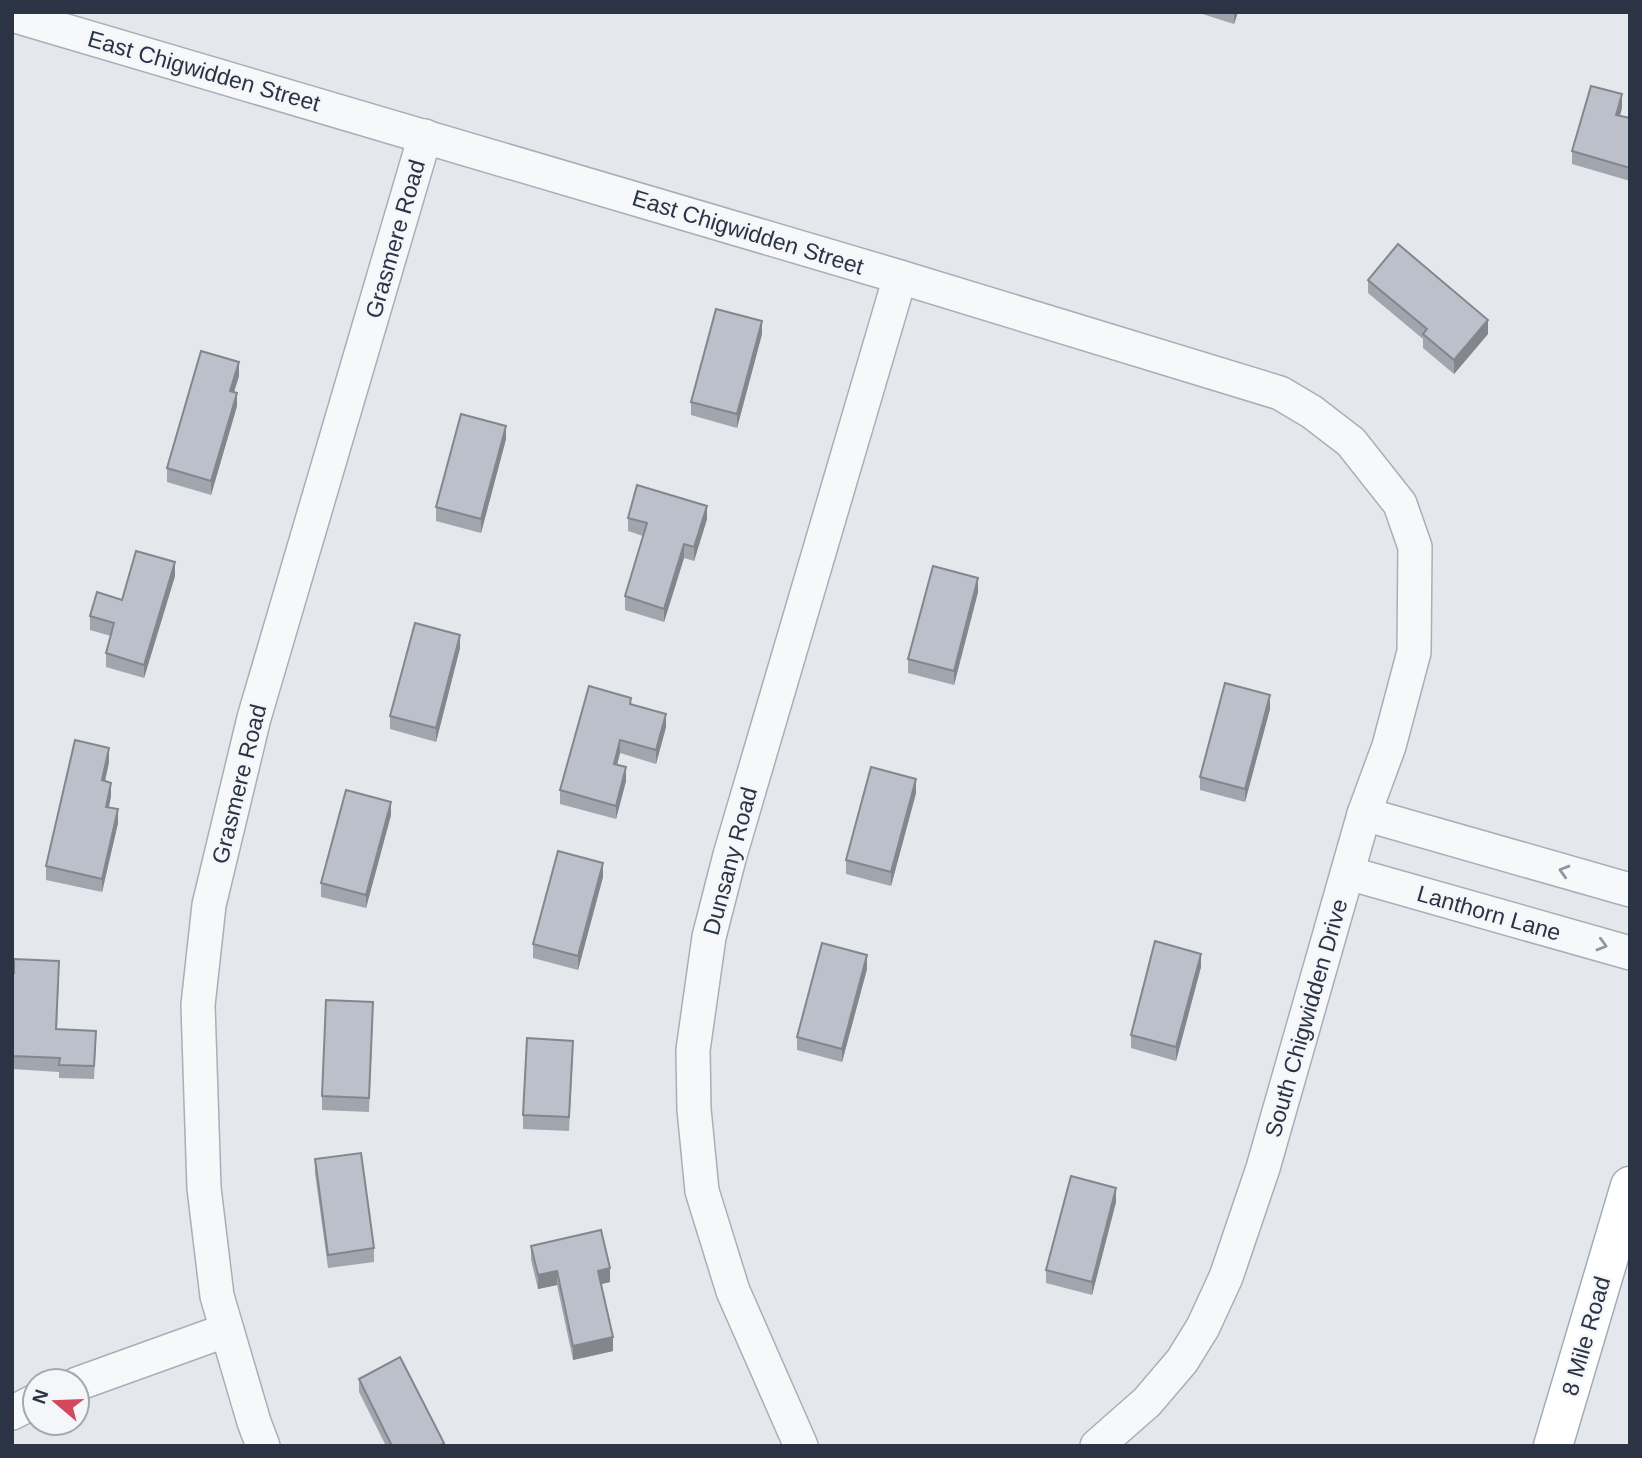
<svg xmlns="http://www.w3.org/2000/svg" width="1642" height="1458" viewBox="0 0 1642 1458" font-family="Arial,sans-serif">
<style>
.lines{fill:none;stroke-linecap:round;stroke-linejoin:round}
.minor-casing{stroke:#a9aeb7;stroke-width:36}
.major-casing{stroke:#a3abb8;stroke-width:41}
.minor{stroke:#f7f8fa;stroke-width:33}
.major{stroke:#fff;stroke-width:38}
.wall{fill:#a1a5ae}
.shaded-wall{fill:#83868d}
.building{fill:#bbc0ca;stroke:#83868d;stroke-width:2}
.oneway{stroke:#9196a0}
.labels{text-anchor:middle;stroke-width:5;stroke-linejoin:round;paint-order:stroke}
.street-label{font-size:23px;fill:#2b3445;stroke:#f4f6f9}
</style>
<rect width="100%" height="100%" fill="#e4e7ec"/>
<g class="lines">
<g class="minor-casing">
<g id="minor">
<polyline points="12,15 900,277 1280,393 1312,412 1351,442 1400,504 1415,547 1414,652 1389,746 1364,814 1263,1168 1226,1277 1203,1327 1182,1361 1147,1402 1097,1446"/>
<polyline points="1364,814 1630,890"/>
<polyline points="1348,873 1630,953"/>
<polyline points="77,1384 227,1330"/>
<polyline points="12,1413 35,1401"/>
<polyline points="263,1446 254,1422 217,1296 204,1188 198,1005 209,905 254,718 425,136"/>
<polyline points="801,1446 733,1291 702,1191 694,1109 693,1050 709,937 730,855 900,277"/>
</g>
</g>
<g class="major-casing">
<polyline id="major" points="1553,1446 1630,1186"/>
</g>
<use href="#minor" class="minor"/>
<use href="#major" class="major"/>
</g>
<g class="wall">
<polygon points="1196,12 1238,12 1234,24"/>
<polygon points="1622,108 1620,116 1630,118 1630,181 1572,164 1572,151"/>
<polygon points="1368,280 1488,334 1454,374 1423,348 1423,339 1368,293"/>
<polygon points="762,334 737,428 691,415 691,402"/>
<polygon points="239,376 234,392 237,406 211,495 167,482 167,468"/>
<polygon points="506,439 481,533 436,521 436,507"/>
<polygon points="628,518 707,519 694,561 684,558 664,622 625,610 625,596 643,536 628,531"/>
<polygon points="175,576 144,678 106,667 106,653 111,636 90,630 90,616 122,600"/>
<polygon points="978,592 954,685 908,673 908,659"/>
<polygon points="460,648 436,742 390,729 390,716"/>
<polygon points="631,704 666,727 656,764 620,753 617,764 626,781 616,819 560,804 560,790"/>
<polygon points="1270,709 1245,802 1200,790 1200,777"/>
<polygon points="109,762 105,781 111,796 109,807 118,823 102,892 46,880 46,866"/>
<polygon points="916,793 891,886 846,874 846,860"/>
<polygon points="391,815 366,908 321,897 321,883"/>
<polygon points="603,877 578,970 533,958 533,944"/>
<polygon points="1201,967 1176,1061 1131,1048 1131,1035"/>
<polygon points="867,969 842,1062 797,1050 797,1037"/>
<polygon points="12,973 59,974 57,1029 96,1044 94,1079 59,1078 59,1072 12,1069"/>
<polygon points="373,1015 369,1112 322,1110 322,1096"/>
<polygon points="573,1054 569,1131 523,1129 523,1115"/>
<polygon points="315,1159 374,1248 374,1262 328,1268 315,1173"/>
<polygon points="1116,1202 1092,1295 1046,1283 1046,1270"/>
<polygon points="531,1246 610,1282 601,1284 613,1351 573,1360 557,1285 538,1289 531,1260"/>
<polygon points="359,1379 444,1446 386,1446 359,1392"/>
</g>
<g class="shaded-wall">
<polygon points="1234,12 1238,12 1234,24"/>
<polygon points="1622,94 1622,108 1616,128 1616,115"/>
<polygon points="1488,320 1488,334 1454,374 1454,360"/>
<polygon points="762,321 762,334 737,428 737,414"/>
<polygon points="239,362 239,376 230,404 230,391"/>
<polygon points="237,393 237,406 211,495 211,481"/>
<polygon points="506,426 506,439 481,533 481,519"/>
<polygon points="707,506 707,519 694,561 694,547"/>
<polygon points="684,544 684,558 664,622 664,609"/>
<polygon points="175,562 175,576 144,678 144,665"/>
<polygon points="978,578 978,592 954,685 954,671"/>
<polygon points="460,635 460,648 436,742 436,728"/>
<polygon points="1270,695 1270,709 1245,802 1245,789"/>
<polygon points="666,714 666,727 656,764 656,750"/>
<polygon points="620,740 620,753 614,777 614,764"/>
<polygon points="109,748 109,762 102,794 102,780"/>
<polygon points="626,767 626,781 616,819 616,806"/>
<polygon points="916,779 916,793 891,886 891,872"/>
<polygon points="111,783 111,796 106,820 106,807"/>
<polygon points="391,802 391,815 366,908 366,895"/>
<polygon points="118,809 118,823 102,892 102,879"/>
<polygon points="603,863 603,877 578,970 578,956"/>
<polygon points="1201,954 1201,967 1176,1061 1176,1047"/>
<polygon points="867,955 867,969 842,1062 842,1049"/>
<polygon points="1116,1188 1116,1202 1092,1295 1092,1282"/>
<polygon points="610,1268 610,1282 598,1285 598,1271"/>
<polygon points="557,1271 557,1285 538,1289 538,1275"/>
<polygon points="613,1337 613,1351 573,1360 573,1346"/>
</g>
<g class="building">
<polygon points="1591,86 1622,94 1616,115 1630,118 1630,168 1572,151"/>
<polygon points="1398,244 1488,320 1454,360 1423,334 1427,329 1368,280"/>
<polygon points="716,309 762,321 737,414 691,402"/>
<polygon points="201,351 239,362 230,391 237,393 211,481 167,468"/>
<polygon points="461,414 506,426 481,519 436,507"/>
<polygon points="637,485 707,506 694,547 684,544 664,609 625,596 647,523 628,518"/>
<polygon points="136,551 175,562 144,665 106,653 114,623 90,616 97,592 122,600"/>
<polygon points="933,566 978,578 954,671 908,659"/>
<polygon points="415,623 460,635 436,728 390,716"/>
<polygon points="1225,683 1270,695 1245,789 1200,777"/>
<polygon points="589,686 631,698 630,704 666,714 656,750 620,740 614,764 626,767 616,806 560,790"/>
<polygon points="75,740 109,748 102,780 111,783 106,807 118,809 102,879 46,866"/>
<polygon points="871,767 916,779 891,872 846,860"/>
<polygon points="346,790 391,802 366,895 321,883"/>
<polygon points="558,851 603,863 578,956 533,944"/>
<polygon points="1155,941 1201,954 1176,1047 1131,1035"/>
<polygon points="822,943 867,955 842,1049 797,1037"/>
<polygon points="14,959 59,961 56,1029 96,1031 94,1066 59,1065 60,1058 12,1056 12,973 14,973"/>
<polygon points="326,1000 373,1002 369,1098 322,1096"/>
<polygon points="527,1038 573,1041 569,1117 523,1115"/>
<polygon points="361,1153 374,1248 328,1255 315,1159"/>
<polygon points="1071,1176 1116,1188 1092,1282 1046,1270"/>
<polygon points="601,1230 610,1268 598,1271 613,1337 573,1346 557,1271 538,1275 531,1246"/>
<polygon points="400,1357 444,1443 439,1446 392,1446 359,1379"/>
</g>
<defs><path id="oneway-chevron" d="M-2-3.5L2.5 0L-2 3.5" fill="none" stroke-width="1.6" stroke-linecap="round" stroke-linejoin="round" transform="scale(1.75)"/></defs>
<g class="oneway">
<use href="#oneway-chevron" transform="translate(1564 871) rotate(-164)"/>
<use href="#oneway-chevron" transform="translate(1602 945) rotate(16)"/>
</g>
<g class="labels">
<g class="street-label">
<text transform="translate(204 71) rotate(16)" y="8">East Chigwidden Street</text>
<text transform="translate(748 232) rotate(17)" y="8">East Chigwidden Street</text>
<text transform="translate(395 239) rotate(-74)" y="8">Grasmere Road</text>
<text transform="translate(239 784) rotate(-76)" y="8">Grasmere Road</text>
<text transform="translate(730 861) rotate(-75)" y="8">Dunsany Road</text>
<text transform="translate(1489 913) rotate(16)" y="8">Lanthorn Lane</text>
<text transform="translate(1306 1018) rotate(-74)" y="8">South Chigwidden Drive</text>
<text transform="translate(1586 1336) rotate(-74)" y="8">8 Mile Road</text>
</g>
</g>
<rect width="1642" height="1458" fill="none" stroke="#2b3445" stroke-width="28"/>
<g transform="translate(56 1402) rotate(289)"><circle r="33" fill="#f4f6f9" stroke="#a4a8b1" stroke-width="2"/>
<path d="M0-5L12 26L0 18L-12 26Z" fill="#d1495b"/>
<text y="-10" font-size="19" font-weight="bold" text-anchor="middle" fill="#2b3445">N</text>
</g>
</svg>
